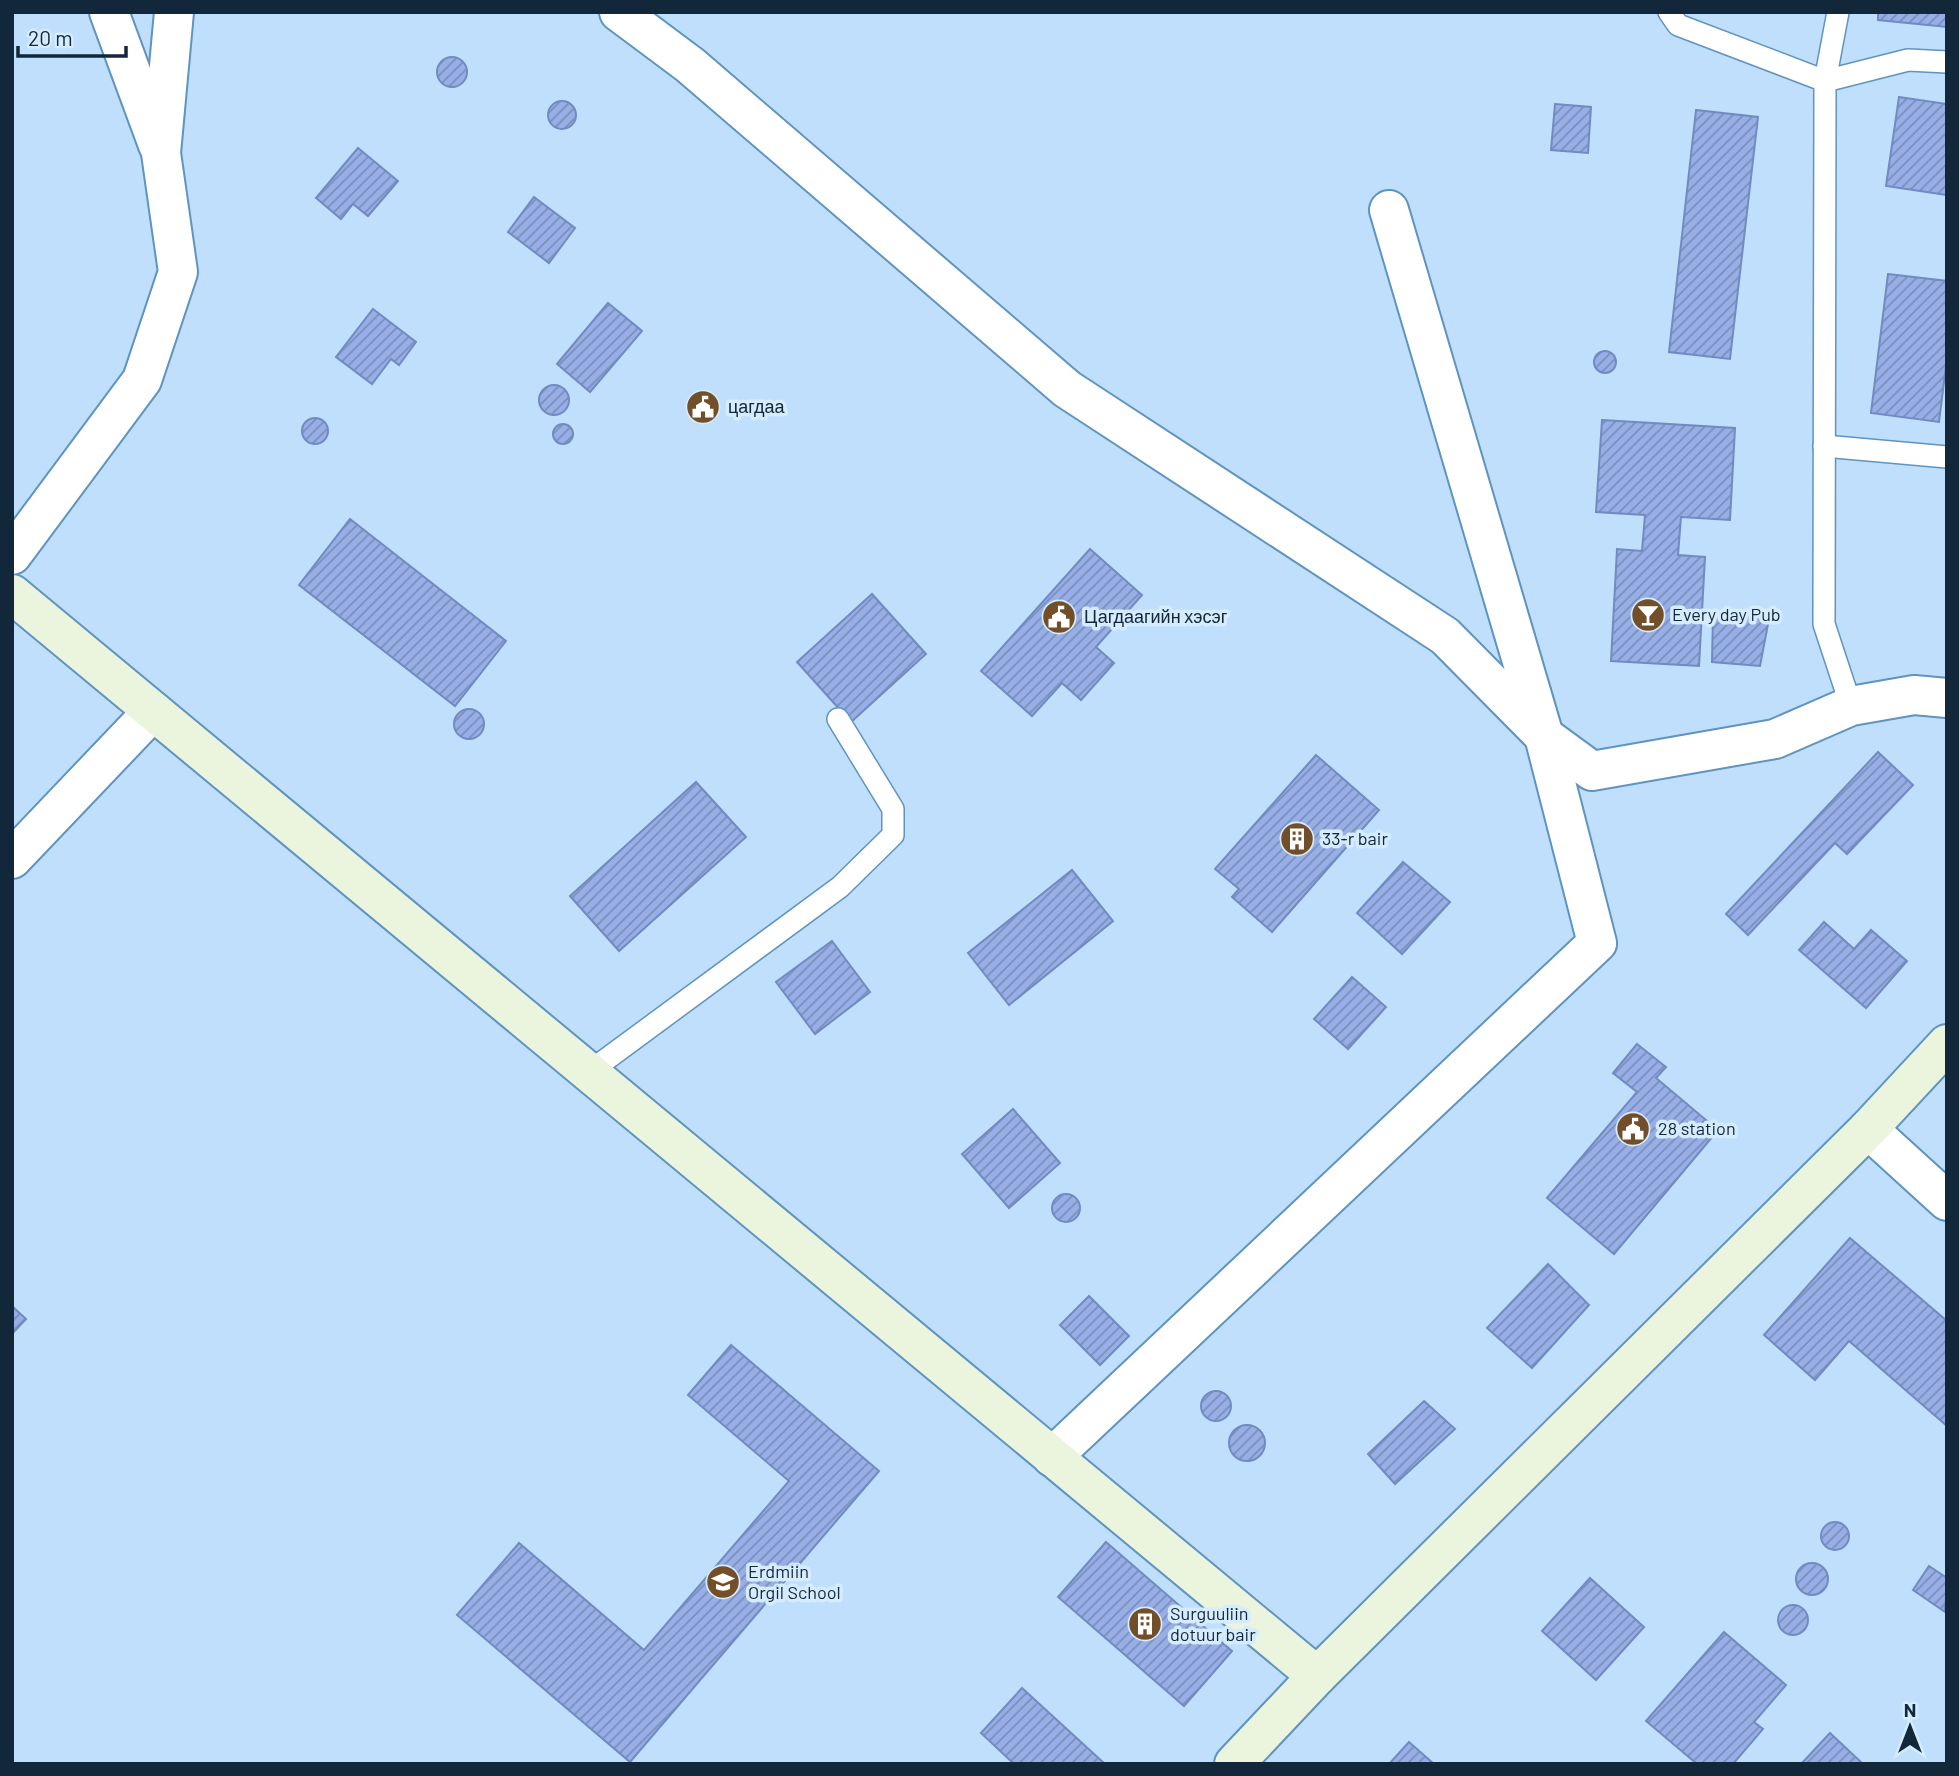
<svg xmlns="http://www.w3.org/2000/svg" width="1959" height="1776" viewBox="0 0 1959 1776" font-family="Barlow,sans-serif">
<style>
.building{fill:url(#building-hatch);stroke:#728ac0;stroke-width:2}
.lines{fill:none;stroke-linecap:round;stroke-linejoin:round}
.lane-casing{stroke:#5f93c0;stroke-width:24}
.street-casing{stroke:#5f93c0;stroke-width:42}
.secondary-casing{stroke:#5f93c0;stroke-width:42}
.lane{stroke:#fff;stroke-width:21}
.street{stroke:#fff;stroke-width:38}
.secondary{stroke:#ebf4dd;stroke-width:38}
.labels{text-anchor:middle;stroke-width:7;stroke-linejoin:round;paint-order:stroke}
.poi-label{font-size:18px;fill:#122739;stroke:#d5ebfe;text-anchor:start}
</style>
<defs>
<pattern id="building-hatch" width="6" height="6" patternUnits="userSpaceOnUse" patternTransform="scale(1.75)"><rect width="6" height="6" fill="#97afe6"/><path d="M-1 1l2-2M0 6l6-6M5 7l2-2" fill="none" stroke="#7a8ebb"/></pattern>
</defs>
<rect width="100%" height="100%" fill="#bfdffc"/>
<g class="building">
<polygon points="1878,12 1947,12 1947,27 1878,20"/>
<circle cx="452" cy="72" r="15"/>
<polygon points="1899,97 1947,104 1947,195 1886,186"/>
<circle cx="562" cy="115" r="14"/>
<polygon points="1555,104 1591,107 1588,153 1551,150"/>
<polygon points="1696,110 1758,117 1730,359 1669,352"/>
<polygon points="358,148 398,181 368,216 353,204 341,219 316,198"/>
<polygon points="534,197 575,228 549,263 508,232"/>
<polygon points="1888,274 1947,281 1947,358 1939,422 1871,413"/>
<polygon points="608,303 642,331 590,392 557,364"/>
<polygon points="373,309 416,342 399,365 391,359 372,384 336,357"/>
<circle cx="1605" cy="362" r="11"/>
<circle cx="554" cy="400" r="15"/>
<circle cx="315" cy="431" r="13"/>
<polygon points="1602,420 1735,428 1730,520 1681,517 1678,555 1705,557 1699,666 1611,661 1617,549 1642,551 1645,515 1596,512"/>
<circle cx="563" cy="434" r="10"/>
<polygon points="350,519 506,641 455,706 299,585"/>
<polygon points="1090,549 1142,595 1096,647 1114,663 1081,700 1062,683 1032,716 981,671"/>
<polygon points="872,594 926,654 851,722 797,662"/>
<polygon points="1713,614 1769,619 1760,666 1712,662"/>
<circle cx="469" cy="724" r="15"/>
<polygon points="1878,752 1913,785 1847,854 1835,843 1748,935 1726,914"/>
<polygon points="1316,755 1379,810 1272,932 1232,897 1239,889 1215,869"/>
<polygon points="696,782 746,837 619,951 570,896"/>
<polygon points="1403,862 1450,902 1402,954 1357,913"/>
<polygon points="1072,870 1113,921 1009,1005 968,953"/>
<polygon points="1824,922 1854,949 1871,930 1907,961 1866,1008 1799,950"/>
<polygon points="832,941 870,992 815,1034 776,982"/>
<polygon points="1352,977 1386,1007 1348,1049 1314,1019"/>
<polygon points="1637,1044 1666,1067 1656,1078 1718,1130 1614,1254 1547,1198 1637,1092 1613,1073"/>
<polygon points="1013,1109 1060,1163 1009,1208 962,1154"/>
<circle cx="1066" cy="1208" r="14"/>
<polygon points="1850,1238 1947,1321 1947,1426 1849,1341 1815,1380 1764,1335"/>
<polygon points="1548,1264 1589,1305 1532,1368 1487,1328"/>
<polygon points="1089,1296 1129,1336 1100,1365 1060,1325"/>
<polygon points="12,1306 26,1319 12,1334"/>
<polygon points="731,1345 879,1471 630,1762 457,1615 519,1543 644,1650 789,1481 688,1395"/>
<circle cx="1216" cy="1406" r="15"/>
<polygon points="1424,1401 1455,1429 1395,1484 1368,1454"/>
<circle cx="1247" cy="1443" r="18"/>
<circle cx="1835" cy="1536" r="14"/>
<polygon points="1106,1542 1232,1651 1184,1706 1058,1597"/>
<circle cx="1812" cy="1579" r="16"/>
<polygon points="1929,1566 1947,1578 1945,1612 1913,1590"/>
<polygon points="1590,1578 1644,1627 1596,1680 1542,1631"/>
<circle cx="1793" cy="1620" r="15"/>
<polygon points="1724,1632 1786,1685 1754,1722 1763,1729 1733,1764 1697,1764 1646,1721"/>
<polygon points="1022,1688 1105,1764 1014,1764 981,1733"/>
<polygon points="1830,1733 1863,1764 1801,1764"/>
<polygon points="1409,1742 1434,1764 1389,1764"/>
</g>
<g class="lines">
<g class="lane-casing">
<g id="lane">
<polyline points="1669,12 1678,25 1825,81 1824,624 1851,706"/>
<polyline points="1838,12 1825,81 1908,60 1947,62"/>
<polyline points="1824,446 1947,457"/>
<polyline points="589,1072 840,887 893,835 893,809 838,719"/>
</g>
</g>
<g class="street-casing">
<g id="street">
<polyline points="109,12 158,145"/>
<polyline points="619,12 690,65 1067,389 1445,636 1544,736 1592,771 1775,739 1851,706 1914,695 1947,698"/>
<polyline points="12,555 142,380 178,272 161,153 174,12"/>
<polyline points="12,859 153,711"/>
<polyline points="1868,1129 1947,1201"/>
<polyline points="1052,1457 1597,943 1544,736 1389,210"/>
</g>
</g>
<g class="secondary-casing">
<g id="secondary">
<polyline points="12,594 1317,1676"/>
<polyline points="1234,1764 1317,1676 1868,1129 1947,1044"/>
</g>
</g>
<use href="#lane" class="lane"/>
<use href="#street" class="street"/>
<use href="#secondary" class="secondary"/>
</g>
<defs>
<g id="civic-disc" transform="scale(1.75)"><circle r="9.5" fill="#734f29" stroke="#d5ebfe"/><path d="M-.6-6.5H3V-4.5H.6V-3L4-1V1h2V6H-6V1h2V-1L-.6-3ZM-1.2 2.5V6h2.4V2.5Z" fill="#fff"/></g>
<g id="bar-disc" transform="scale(1.75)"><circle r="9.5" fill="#734f29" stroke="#d5ebfe"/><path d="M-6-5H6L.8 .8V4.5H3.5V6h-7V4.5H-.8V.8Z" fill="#fff"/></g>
<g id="building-disc" transform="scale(1.75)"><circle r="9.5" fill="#734f29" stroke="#d5ebfe"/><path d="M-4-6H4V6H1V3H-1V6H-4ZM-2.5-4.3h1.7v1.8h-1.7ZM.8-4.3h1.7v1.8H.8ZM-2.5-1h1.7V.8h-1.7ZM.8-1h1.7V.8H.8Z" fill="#fff"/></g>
<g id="school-disc" transform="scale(1.75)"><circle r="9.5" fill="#734f29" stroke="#d5ebfe"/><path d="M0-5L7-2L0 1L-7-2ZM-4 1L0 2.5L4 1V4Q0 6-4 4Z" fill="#fff"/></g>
</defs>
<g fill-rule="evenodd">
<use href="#civic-disc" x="703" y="407"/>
<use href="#bar-disc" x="1648" y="615"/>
<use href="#civic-disc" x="1059" y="617"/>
<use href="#building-disc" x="1297" y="839"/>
<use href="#civic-disc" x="1633" y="1129"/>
<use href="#school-disc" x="723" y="1582"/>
<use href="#building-disc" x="1145" y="1624"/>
</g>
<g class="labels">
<g class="poi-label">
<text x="728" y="413">цагдаа</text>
<text x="1672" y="621">Every day Pub</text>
<text x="1084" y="623">Цагдаагийн хэсэг</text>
<text x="1322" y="845">33-r bair</text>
<text x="1658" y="1135">28 station</text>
<text x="748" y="1578">Erdmiin<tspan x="748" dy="21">Orgil School</tspan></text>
<text x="1170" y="1620">Surguuliin<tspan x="1170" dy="21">dotuur bair</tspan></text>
</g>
</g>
<rect width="1959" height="1776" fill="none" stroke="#122739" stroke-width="28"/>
<g transform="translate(1910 1727)" stroke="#d5ebfe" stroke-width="5" paint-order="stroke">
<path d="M0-5L12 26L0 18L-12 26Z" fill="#122739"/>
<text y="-10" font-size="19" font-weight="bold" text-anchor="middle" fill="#122739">N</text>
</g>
<path d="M18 46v10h108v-10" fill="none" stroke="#122739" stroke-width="3.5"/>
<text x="28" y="46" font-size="21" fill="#122739" stroke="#d5ebfe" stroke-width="5" paint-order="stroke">20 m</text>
</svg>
